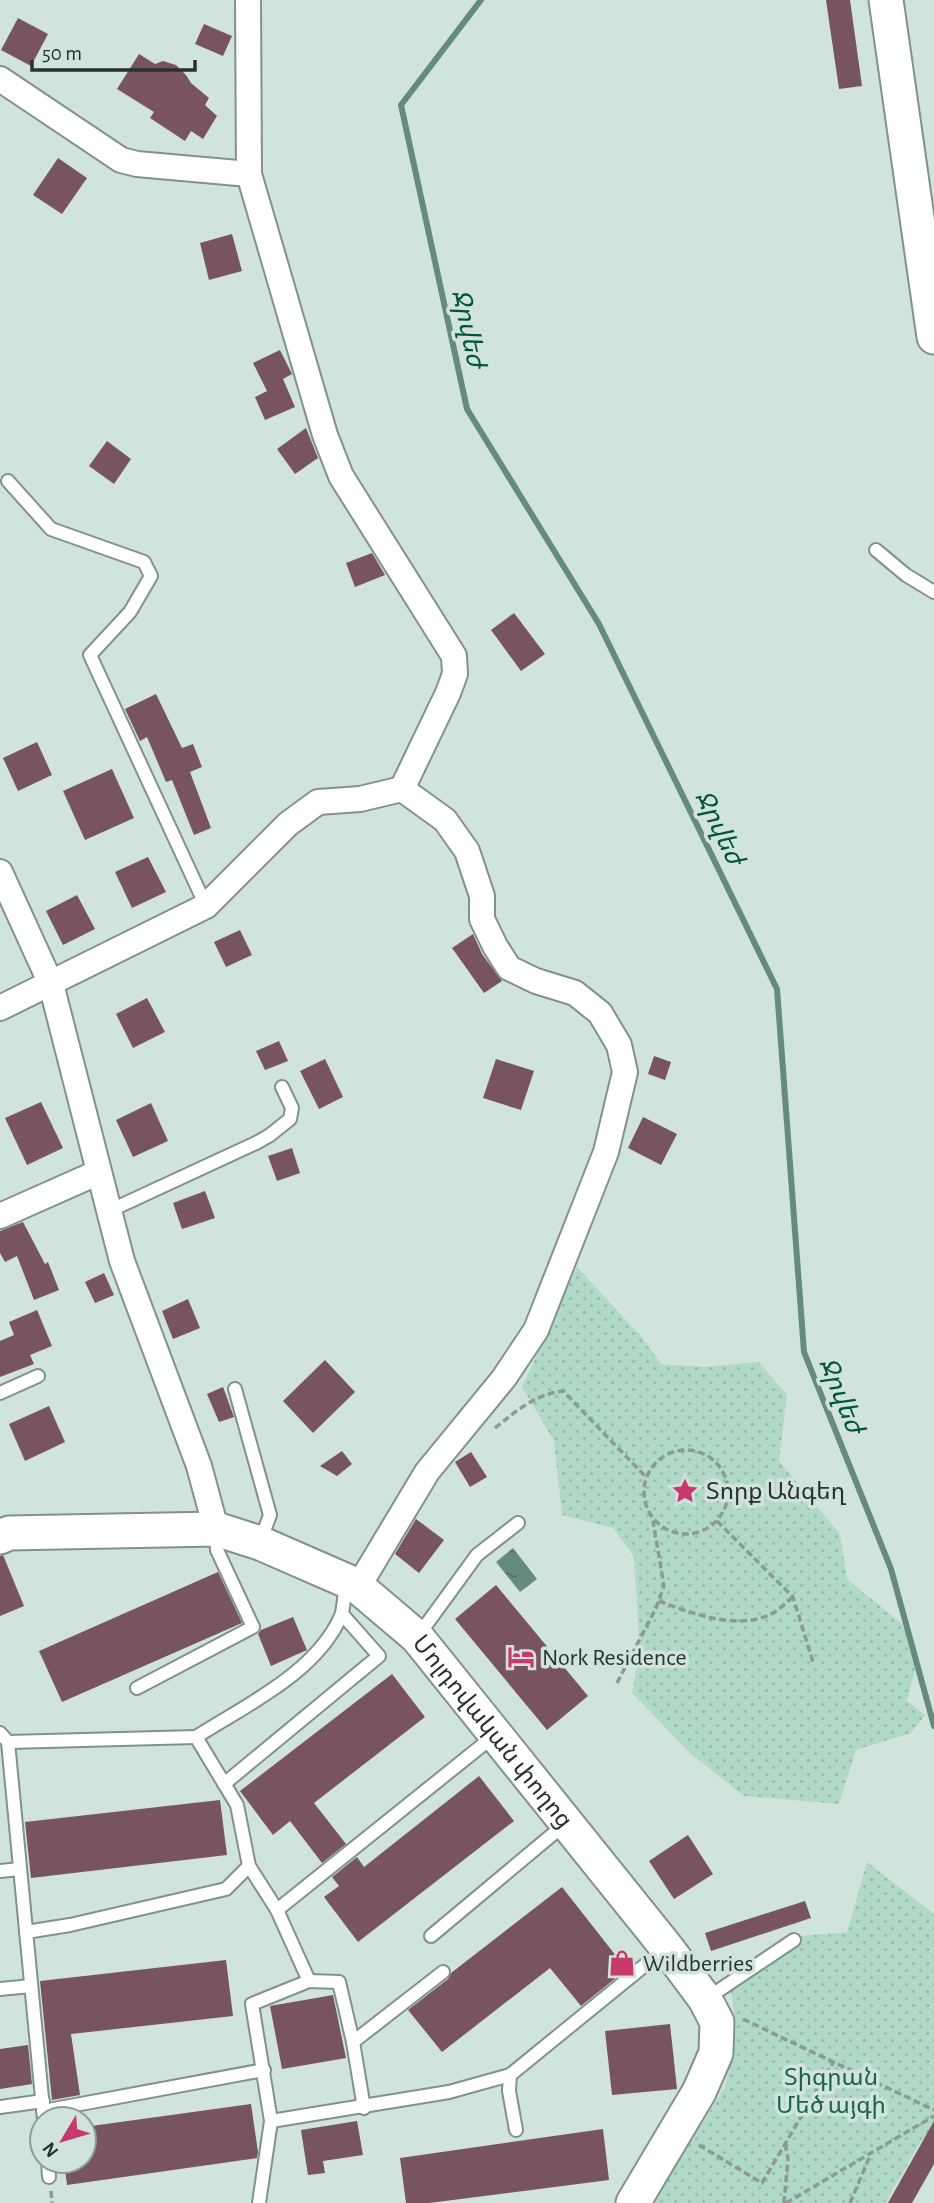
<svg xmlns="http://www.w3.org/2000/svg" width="934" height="2203" viewBox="0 0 934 2203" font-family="'Alegreya Sans','Noto Sans Armenian',sans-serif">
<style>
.grass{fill:url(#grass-dots)}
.water{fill:url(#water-ripples)}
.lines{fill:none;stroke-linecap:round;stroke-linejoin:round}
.stream{stroke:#658b7c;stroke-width:6}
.building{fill:#78545e}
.lane-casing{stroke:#80938b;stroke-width:16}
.street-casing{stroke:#80938b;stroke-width:28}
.secondary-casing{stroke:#80938b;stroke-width:37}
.path{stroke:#8b9a94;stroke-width:3.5;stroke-dasharray:7 3.5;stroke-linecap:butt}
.lane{stroke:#fff;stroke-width:12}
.street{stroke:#fff;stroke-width:24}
.secondary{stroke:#fff;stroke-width:33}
.labels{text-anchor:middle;stroke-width:7;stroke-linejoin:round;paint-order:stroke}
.poi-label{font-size:24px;fill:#2a322f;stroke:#d0e4dc;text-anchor:start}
.street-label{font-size:24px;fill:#2a322f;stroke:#d0e4dc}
.park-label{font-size:24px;fill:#1c644d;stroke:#d0e4dc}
.water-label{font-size:26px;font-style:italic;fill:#00533d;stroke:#d0e4dc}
</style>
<defs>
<pattern id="grass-dots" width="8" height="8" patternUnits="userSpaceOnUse" patternTransform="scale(1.75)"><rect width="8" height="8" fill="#b1d9c8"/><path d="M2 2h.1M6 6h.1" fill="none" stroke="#98bbac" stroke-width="1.8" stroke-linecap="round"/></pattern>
<pattern id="water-ripples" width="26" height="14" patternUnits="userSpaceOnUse" patternTransform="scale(1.75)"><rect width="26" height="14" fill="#658b7c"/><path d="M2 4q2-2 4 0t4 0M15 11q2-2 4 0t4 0" fill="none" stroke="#537266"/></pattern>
</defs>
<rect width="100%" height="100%" fill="#d0e4dc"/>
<g class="grass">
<polygon points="577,1267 640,1335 661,1364 704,1367 759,1362 787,1395 779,1461 840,1534 847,1579 902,1624 918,1657 907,1701 925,1715 911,1733 856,1750 839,1804 744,1796 692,1755 632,1693 640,1651 634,1557 613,1528 562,1515 554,1441 522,1387"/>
<polygon points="867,1862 934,1914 934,2144 923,2138 885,2203 653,2203 725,2087 734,2048 736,2025 730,1985 802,1936 847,1932"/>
</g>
<polygon class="water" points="513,1548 537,1579 520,1592 496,1562"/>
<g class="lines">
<polyline class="stream" points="481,0 401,105 467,409 599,624 777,989 804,1352 891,1569 934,1726"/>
</g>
<g class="building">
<polygon points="826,0 850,0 862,86 839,89"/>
<polygon points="18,18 48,34 31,66 1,50"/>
<polygon points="204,24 232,36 223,56 195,44"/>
<polygon points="139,54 155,64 163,61 176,65 186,75 191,83 209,98 205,105 217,116 203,139 191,131 185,141 150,118 154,112 117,89"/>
<polygon points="58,158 87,178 62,214 33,195"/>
<polygon points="232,234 242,271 209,280 200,243"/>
<polygon points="280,350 292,374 283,379 295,407 265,420 255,397 267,391 253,363"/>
<polygon points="306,428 318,458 295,474 277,449"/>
<polygon points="107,441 131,459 114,484 89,466"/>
<polygon points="372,553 385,575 355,587 346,563"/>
<polygon points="514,613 545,654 521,671 491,630"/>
<polygon points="156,694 182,748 193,744 202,767 190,772 211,828 194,835 172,780 166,782 147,737 140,741 125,709"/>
<polygon points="37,742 52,775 18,791 3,758"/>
<polygon points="112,769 134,818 85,840 63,791"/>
<polygon points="148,857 166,892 132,908 115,872"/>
<polygon points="77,895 95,929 63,945 46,911"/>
<polygon points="240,930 252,955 226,967 214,942"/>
<polygon points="473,934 482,954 502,981 484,993 452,948"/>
<polygon points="147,998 165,1032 133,1048 116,1014"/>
<polygon points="279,1041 288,1061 265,1070 256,1051"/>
<polygon points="654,1056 671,1062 665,1080 648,1074"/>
<polygon points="325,1059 343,1097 319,1109 300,1071"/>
<polygon points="496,1059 534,1071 521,1110 483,1098"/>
<polygon points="41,1102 63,1148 27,1165 5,1118"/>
<polygon points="151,1103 168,1141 133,1157 116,1120"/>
<polygon points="643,1117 677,1134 661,1165 628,1148"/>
<polygon points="292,1148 300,1173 277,1181 268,1156"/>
<polygon points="205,1191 215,1218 182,1229 173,1203"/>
<polygon points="23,1222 45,1264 48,1262 59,1290 34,1300 17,1256 5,1262 0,1253 0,1231"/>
<polygon points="104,1273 114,1295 95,1303 85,1282"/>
<polygon points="188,1299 200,1328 173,1339 162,1311"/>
<polygon points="37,1310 52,1346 30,1355 34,1364 0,1377 0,1341 14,1335 9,1322"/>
<polygon points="325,1360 355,1392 313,1433 283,1401"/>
<polygon points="223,1387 234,1417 219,1422 207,1394"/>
<polygon points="49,1406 65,1442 25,1461 9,1424"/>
<polygon points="342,1451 352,1464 337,1476 320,1466"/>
<polygon points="471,1452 487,1477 470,1487 455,1462"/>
<polygon points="416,1519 444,1540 419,1573 395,1554"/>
<polygon points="3,1555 24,1606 0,1616 0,1556"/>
<polygon points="218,1572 242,1623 62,1702 39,1651"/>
<polygon points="496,1585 588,1696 547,1730 455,1619"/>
<polygon points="293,1617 307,1650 271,1666 258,1634 261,1630"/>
<polygon points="392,1674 425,1717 314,1803 346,1844 322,1863 290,1821 273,1835 240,1791"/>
<polygon points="479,1776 514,1821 358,1942 324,1897 339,1886 332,1877 357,1857 364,1867"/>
<polygon points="220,1800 227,1855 31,1878 25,1822"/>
<polygon points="688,1835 713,1874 674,1899 649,1861"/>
<polygon points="562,1887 613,1952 628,1968 581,2006 550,1968 442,2052 408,2010 448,1979 451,1973"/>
<polygon points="805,1901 811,1918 711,1951 705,1933"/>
<polygon points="226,1960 233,2016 71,2034 80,2095 52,2100 40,1981"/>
<polygon points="333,1995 346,2058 282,2069 270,2006"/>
<polygon points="670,2024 677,2089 612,2095 605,2031"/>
<polygon points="28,2045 32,2084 0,2089 0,2049"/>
<polygon points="251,2104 258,2152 257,2158 67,2185 64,2161 84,2161 84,2127"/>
<polygon points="357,2121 363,2155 323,2161 325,2173 308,2175 301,2130"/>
<polygon points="934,2121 934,2164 912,2203 888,2203"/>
<polygon points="603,2129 609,2180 429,2203 406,2203 400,2158"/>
</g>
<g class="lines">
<g class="lane-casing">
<g id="lane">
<polyline points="8,481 51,529 144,562 151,576 130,612 90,655 206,906"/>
<polyline points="876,550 906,575 934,592"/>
<polyline points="109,1211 256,1143 270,1135 290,1119 292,1108 282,1087"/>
<polyline points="235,1389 270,1515 260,1542"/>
<polyline points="0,1393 38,1376"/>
<polyline points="418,1636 477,1555 518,1523"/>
<polyline points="137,1688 253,1627 217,1550 216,1532"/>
<polyline points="0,1733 8,1742 44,2119"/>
<polyline points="8,1742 196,1737"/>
<polyline points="224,1784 379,1656 342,1614"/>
<polyline points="249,1866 277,1910 309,1981 252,2004 271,2121 259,2203"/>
<polyline points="0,1871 20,1869"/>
<polyline points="277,1910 495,1735"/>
<path d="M 26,1932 L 70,1925 L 226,1889 L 249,1866 L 237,1805 L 196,1737 C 246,1705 316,1673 341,1616 C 344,1608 344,1594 346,1584"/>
<polyline points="431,1936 565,1824"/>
<polyline points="309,1981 339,1982 353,2042 364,2108"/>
<polyline points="0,1989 31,1986"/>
<polyline points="706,1999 794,1940"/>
<polyline points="353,2042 443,1972"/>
<polyline points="510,2075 509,2091 516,2130"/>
<polyline points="0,2107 43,2101"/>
<polyline points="43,2111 264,2070"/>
<polyline points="271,2121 449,2092 510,2075 666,1948"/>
<polyline points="48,2161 49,2177"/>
</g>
</g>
<g class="street-casing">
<g id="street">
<polyline points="248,0 249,174 325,435 341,476 454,656 455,674 448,693 402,789"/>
<polyline points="0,79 121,160 137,164 249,174"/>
<polyline points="0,872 51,984 122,1261 199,1466 216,1529"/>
<polyline points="0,1008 206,906 288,824 318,802 360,799 402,789"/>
<polyline points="0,1216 99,1172"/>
<polyline points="358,1587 427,1472 504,1378 536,1330 606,1152 625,1072 619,1045 600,1013 575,993 536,981 509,968 495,946 482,919 482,896 467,851 445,820 402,789"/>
</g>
</g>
<g class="secondary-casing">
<g id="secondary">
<polyline points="886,0 934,337"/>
<path id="s1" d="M 0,1537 L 9,1533 L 216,1529 L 260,1543 L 347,1581 L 358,1587 L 417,1637 L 667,1948 L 705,1999 L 717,2022 L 716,2053 L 699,2092 L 633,2203"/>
</g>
</g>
<g class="path">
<path d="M 495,1428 C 516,1411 536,1394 563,1391 L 646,1477"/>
<circle cx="686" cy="1492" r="42"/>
<polyline points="717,1521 793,1597 813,1662"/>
<path d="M 659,1601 C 690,1613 738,1631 771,1614 C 779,1610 786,1603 793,1597"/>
<polyline points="617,1683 656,1608 664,1586 653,1521"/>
<polyline points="743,2019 934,2110"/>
<polyline points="699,2145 762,2183 834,2061"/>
<polyline points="51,2191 52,2203"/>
<polyline points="784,2203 788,2159 785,2143"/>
<polyline points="786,2203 934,2116"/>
<polyline points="850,2203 870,2156"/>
</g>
<use href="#lane" class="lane"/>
<use href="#street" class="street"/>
<use href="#secondary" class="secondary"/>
</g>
<defs>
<g id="sight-bare" transform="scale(2.1)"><path d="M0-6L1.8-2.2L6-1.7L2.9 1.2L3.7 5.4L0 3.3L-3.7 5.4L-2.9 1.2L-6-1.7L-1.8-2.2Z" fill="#c63a6f" stroke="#d0e4dc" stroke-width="2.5" paint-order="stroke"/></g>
<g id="hotel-bare" transform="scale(2.1)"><path d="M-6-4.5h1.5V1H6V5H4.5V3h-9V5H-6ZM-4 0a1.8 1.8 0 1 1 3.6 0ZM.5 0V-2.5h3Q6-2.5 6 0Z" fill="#c63a6f" stroke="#d0e4dc" stroke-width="2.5" paint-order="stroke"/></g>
<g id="shop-bare" transform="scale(2.1)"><path d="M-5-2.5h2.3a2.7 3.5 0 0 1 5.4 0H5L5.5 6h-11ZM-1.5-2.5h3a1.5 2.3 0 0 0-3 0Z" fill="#c63a6f" stroke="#d0e4dc" stroke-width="2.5" paint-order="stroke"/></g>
</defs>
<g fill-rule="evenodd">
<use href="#sight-bare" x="685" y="1491"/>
<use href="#hotel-bare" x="521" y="1657"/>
<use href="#shop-bare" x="622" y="1963"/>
</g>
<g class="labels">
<g class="poi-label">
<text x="706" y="1499">Տորք Անգեղ</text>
<text x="542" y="1665">Nork Residence</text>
<text x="643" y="1971">Wildberries</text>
</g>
<g class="street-label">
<text dy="8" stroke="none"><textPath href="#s1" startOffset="569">Մոլդովական փողոց</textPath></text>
</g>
<g class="park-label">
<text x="831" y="2085">Տիգրան<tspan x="831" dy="28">Մեծ այգի</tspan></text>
</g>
<g class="water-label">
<text transform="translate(469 328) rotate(78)" y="9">Ջրվեժ</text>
<text transform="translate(720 827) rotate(64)" y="9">Ջրվեժ</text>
<text transform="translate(842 1395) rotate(68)" y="9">Ջրվեժ</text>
</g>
</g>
<g transform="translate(63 2140) rotate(232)"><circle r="33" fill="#d0e4dc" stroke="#8e9d97" stroke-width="2"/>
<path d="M0-5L12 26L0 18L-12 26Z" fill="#c63a6f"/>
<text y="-10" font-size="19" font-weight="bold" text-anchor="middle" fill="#2a322f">N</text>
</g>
<path d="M32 60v10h163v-10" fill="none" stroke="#2a322f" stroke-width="3.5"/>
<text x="42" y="60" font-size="21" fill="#2a322f" stroke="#d0e4dc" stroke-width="5" paint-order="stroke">50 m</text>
</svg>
